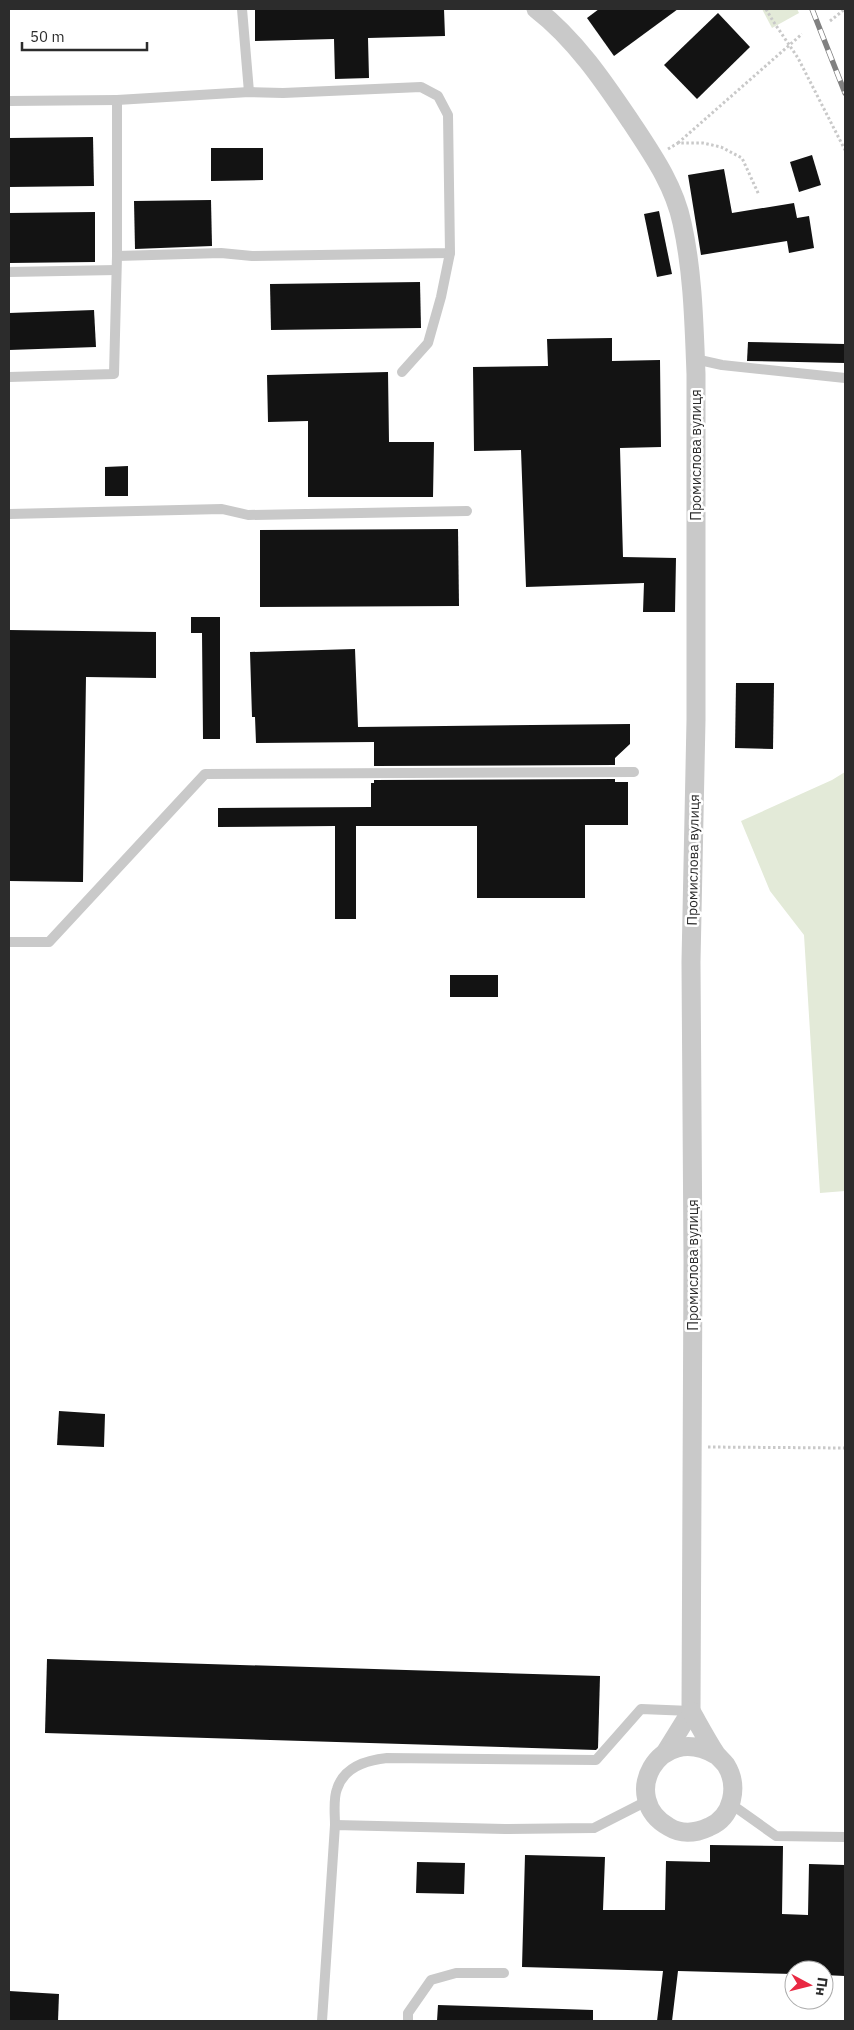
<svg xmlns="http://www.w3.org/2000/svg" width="854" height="2030" viewBox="0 0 854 2030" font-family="'IBM Plex Sans',sans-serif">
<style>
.green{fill:#e3ead8}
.building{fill:#131313}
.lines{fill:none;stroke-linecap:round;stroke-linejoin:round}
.path{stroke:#c9c9c9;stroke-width:3;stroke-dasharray:2.5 2.5;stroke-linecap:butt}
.lane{stroke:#c9c9c9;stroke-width:10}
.street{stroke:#c9c9c9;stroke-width:19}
.rail-casing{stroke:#818181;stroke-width:5.5}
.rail{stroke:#fff;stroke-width:4;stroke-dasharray:11;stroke-linecap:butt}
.labels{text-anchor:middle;stroke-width:5;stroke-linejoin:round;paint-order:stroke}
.street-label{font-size:14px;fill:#2c2c2c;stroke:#fff}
</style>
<rect width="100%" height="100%" fill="#fff"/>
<g class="green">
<polygon points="762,9 797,9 799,13 772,28"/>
<polygon points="845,772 845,1191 820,1193 804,935 770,891 741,821 832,780"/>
</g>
<g class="building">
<polygon points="255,9 444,9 445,36 368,38 369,78 335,79 334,39 255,41"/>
<polygon points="599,9 678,9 614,56 587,18"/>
<polygon points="718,13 750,47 697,99 664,65"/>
<polygon points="93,137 94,186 9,187 9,138"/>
<polygon points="211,148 263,148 263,180 211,181"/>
<polygon points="812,155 821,185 799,192 790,162"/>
<polygon points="724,169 732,213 794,203 797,218 809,216 814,248 789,253 787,241 701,255 688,175"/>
<polygon points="211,200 212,246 135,249 134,201"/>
<polygon points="659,211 672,274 657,277 644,214"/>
<polygon points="95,212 95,262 9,263 9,213"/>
<polygon points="420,282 421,328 271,330 270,284"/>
<polygon points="94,310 96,347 9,350 9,313"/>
<polygon points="612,338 612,361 660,360 661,447 620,448 623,557 676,558 675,612 643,612 644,583 526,587 521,450 474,451 473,367 548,366 547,339"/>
<polygon points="748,342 845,344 845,363 747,361"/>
<polygon points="388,372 389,442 434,442 433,497 308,497 308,421 268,422 267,375"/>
<polygon points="128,466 128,496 105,496 105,467"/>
<polygon points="458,529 459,606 260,607 260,530"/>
<polygon points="191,617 220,617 220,739 203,739 202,633 191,633"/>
<polygon points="9,630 156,632 156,678 86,677 83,882 9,881"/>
<polygon points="355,649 358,727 630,724 630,744 615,758 615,765 374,766 374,742 256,743 255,717 252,717 250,652"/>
<polygon points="736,683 774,683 773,749 735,748"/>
<polygon points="615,779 615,782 628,782 628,825 585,825 585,898 477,898 477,826 356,826 356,919 335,919 335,826 218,827 218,808 371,807 371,783 374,783 374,780"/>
<rect x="450" y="975" width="48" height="22"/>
<polygon points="59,1411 105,1414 104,1447 57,1445"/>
<polygon points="47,1659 600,1676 598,1748 596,1750 45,1733"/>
<polygon points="710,1845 783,1846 782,1914 808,1915 809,1864 845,1865 845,1976 824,1975 824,1970 794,1970 794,1974 678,1971 672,2021 657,2021 663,1971 522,1967 525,1855 605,1857 603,1910 665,1910 666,1861 710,1862"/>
<polygon points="417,1862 465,1863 464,1894 416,1893"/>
<polygon points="9,1991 59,1994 58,2021 9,2021"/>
<polygon points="438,2005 593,2010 593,2021 437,2021"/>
</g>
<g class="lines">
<g class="path">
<polyline points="766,9 773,21 798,58 845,150"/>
<polyline points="830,21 845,9"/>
<polyline points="678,143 802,34"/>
<polyline points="668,149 678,143 703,143 721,147 742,158 759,195"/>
<polyline points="708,1447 845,1448"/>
</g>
<g class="lane">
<polyline points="242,9 249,92"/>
<polygon points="421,87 438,96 448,115 450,253 252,256 221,253 117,256 117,100 249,92 283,93"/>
<polyline points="9,101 117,100"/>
<polyline points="9,272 116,270"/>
<polyline points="695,359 722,365 845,378"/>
<polyline points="402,372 428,343 441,297 450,253"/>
<polyline points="9,377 114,374 117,256"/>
<polyline points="9,514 222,509 248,515 467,511"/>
<polyline points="9,942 49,942 205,774 634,772"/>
<polyline points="731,1804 776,1836 845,1837"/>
<path d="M 335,1825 C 335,1814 333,1799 337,1789 C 344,1767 367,1760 387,1758 L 596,1760 L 641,1709 L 691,1711"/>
<polyline points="322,2021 335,1825 505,1829 594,1828 647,1801"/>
<polyline points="408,2021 408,2013 431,1980 456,1973 504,1973"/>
</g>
<g class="street">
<path d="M 536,9 C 575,39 604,82 631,122 C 652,154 674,185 682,223 C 693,272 694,324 696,374 L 696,720 L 691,962 L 693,1262 L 691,1711 L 665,1753"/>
<path d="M 691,1711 C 699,1725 707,1740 716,1754 C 719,1758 723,1761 726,1765 C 739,1786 733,1817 709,1827 C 696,1833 682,1835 669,1827 C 618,1799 658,1721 716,1755"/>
</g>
<g class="rail-casing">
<polyline id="rail" points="812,9 845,93"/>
</g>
<use href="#rail" class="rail"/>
</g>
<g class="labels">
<g class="street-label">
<text transform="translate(696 455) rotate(-90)" y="5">Промислова вулиця</text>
<text transform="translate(693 860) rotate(-89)" y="5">Промислова вулиця</text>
<text transform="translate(693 1265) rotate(-90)" y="5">Промислова вулиця</text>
</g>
</g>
<rect width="854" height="2030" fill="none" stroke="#2c2c2c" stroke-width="20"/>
<g transform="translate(809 1985) rotate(97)"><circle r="24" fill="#ffffff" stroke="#ababab"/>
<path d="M0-4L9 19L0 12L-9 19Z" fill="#e92842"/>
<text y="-8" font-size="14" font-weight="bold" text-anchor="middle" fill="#2c2c2c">Пн</text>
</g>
<path d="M22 42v8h125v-8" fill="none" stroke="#2c2c2c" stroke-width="2.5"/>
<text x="30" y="42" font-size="15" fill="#2c2c2c" stroke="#ffffff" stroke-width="4" paint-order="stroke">50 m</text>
</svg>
